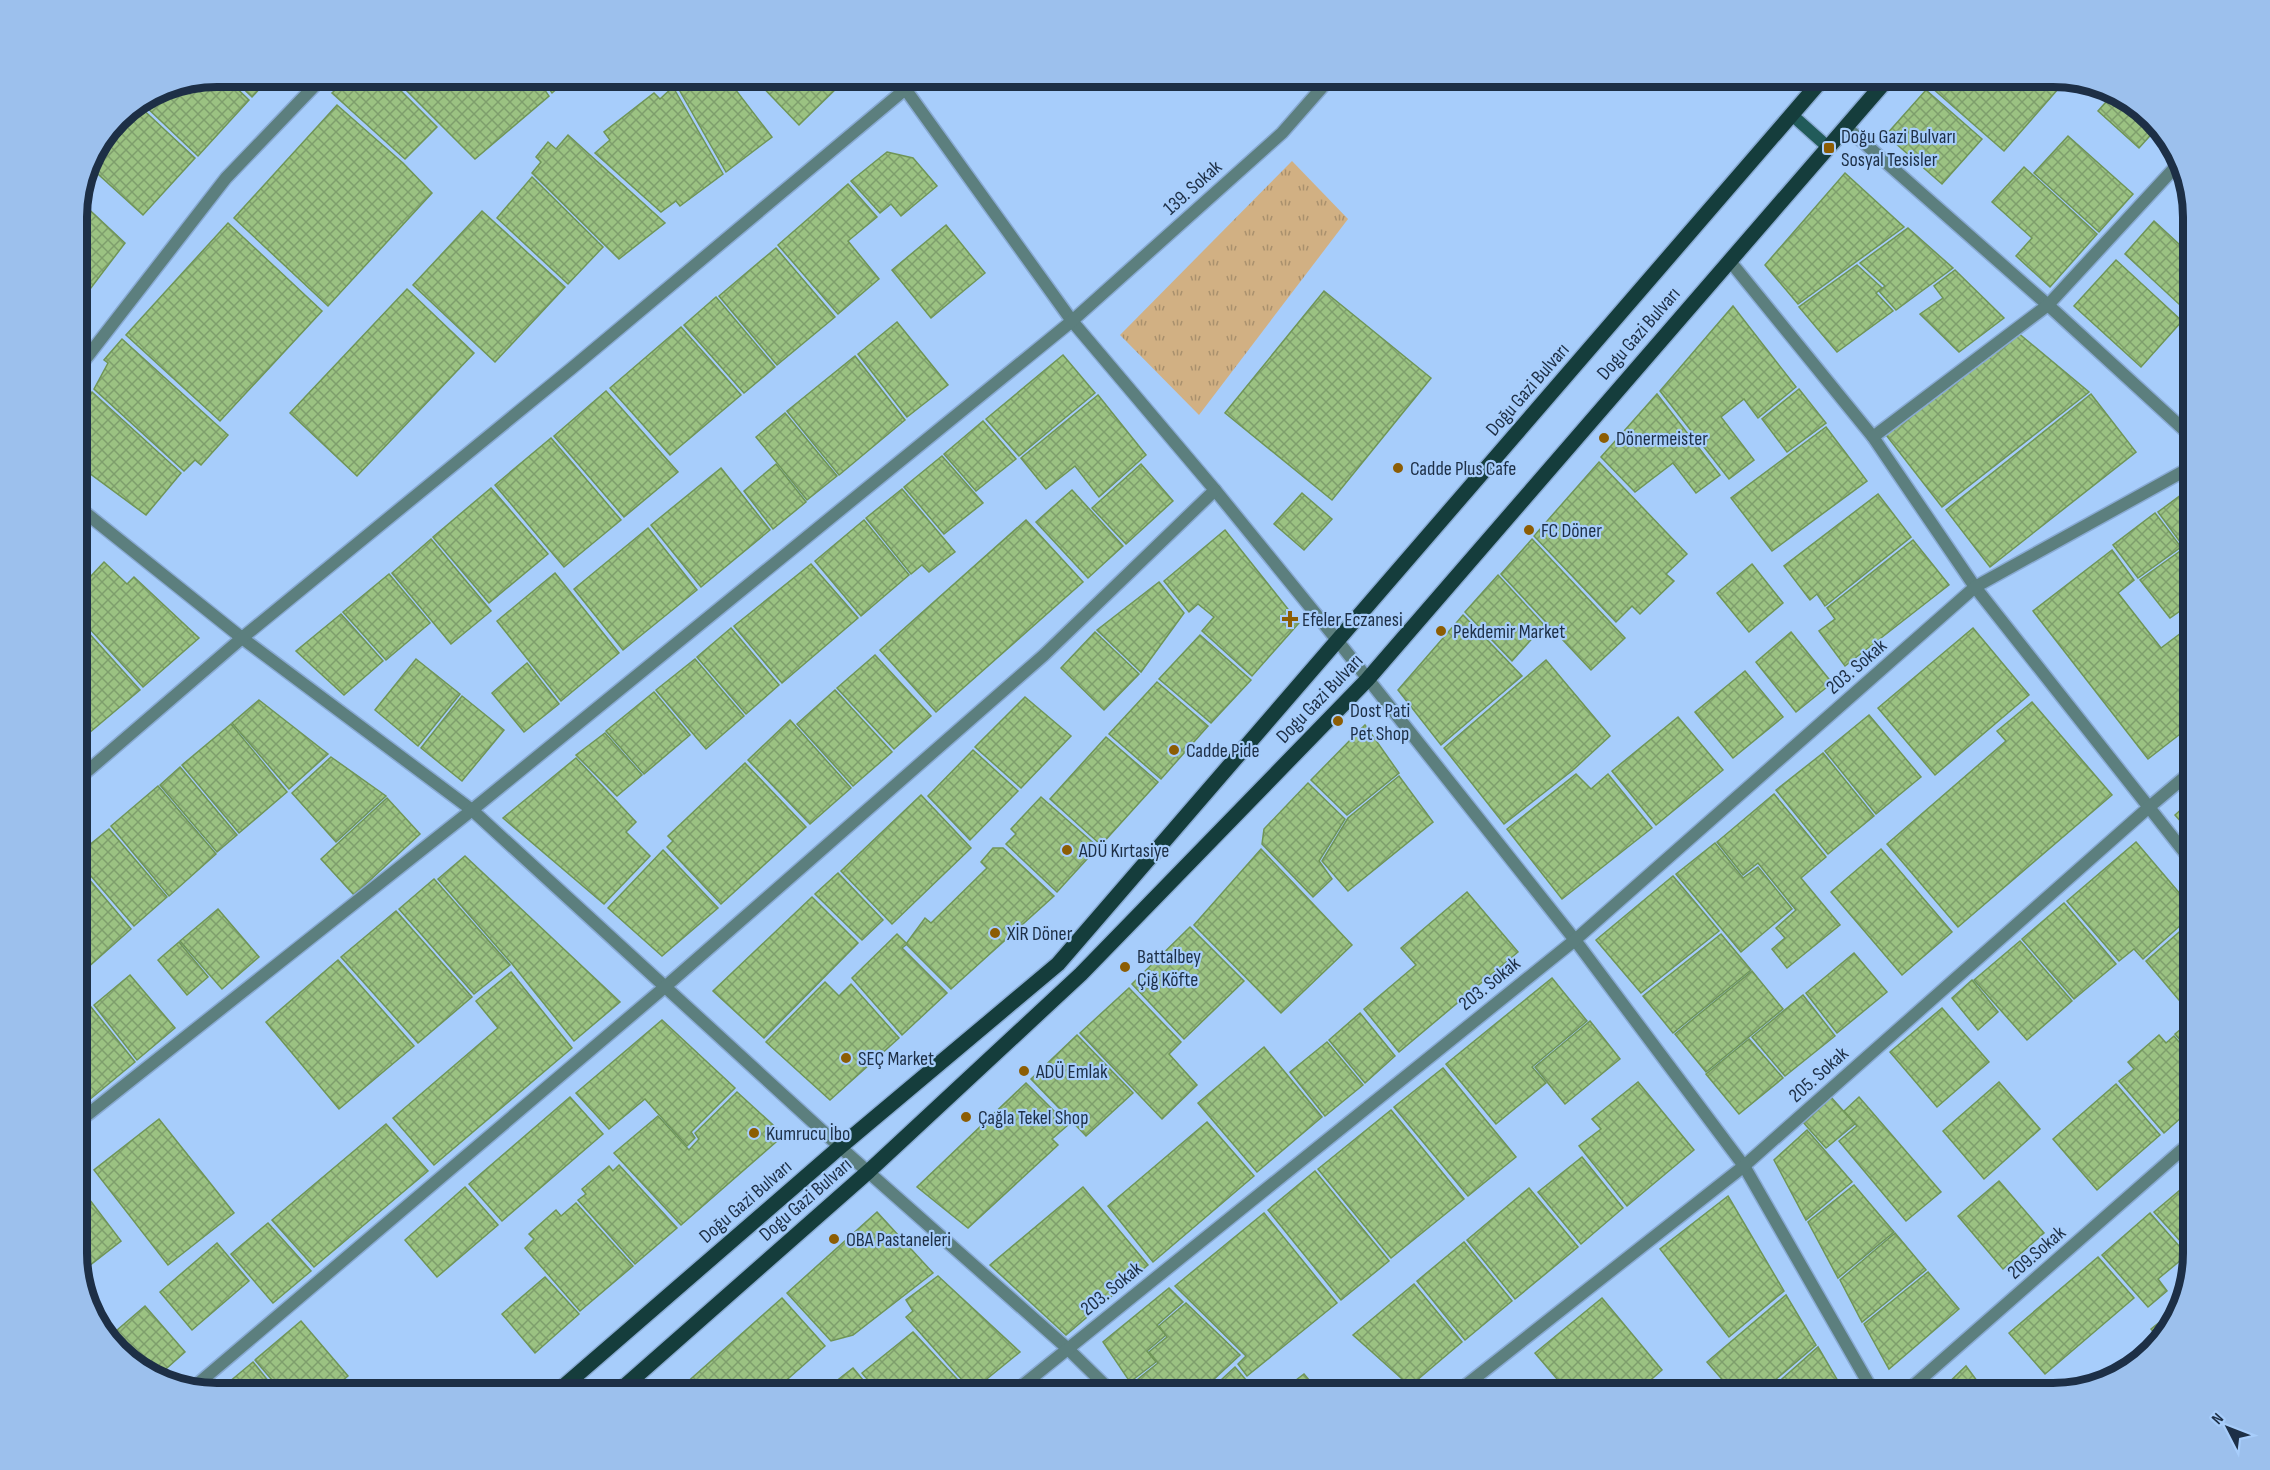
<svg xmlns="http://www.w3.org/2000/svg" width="2270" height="1470" viewBox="0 0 2270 1470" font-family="'Sofia Sans Condensed',sans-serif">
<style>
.park{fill:url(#park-tufts)}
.building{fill:url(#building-cross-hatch);stroke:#6f9557;stroke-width:1.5}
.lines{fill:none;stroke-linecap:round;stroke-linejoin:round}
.minor-casing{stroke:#89aad3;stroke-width:15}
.secondary-casing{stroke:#89aad3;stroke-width:15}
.primary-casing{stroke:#89aad3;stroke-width:18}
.minor{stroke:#5c7f7e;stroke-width:12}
.secondary{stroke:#215b5a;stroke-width:12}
.primary{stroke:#153d3c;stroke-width:15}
.poi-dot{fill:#8c5d04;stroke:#a7cdfb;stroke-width:2}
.labels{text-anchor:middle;stroke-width:4.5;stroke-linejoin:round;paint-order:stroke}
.poi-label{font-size:20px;fill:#1d2f46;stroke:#a7cdfb;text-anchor:start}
.street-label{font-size:20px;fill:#1d2f46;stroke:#a7cdfb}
.rim{fill:none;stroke:#1d2f46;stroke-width:8}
</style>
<defs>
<pattern id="park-tufts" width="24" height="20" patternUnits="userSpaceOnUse" patternTransform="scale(1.5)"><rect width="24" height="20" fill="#d1b083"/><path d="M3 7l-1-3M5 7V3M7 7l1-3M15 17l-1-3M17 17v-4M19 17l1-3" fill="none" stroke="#a9906d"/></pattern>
<pattern id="building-cross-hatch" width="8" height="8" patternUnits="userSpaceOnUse" patternTransform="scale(1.5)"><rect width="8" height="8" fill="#9bc282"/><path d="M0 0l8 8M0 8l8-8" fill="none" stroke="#7e9e6c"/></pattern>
</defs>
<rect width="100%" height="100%" fill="#a7cdfb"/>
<polygon class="park" points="1292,161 1348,219 1199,415 1120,335"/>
<g class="building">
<polygon points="217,76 224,76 249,100 198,156 141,102 163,87"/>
<polygon points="230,76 271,76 252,97"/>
<polygon points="350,76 386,76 437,127 405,159 332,93"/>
<polygon points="392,76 535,76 549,96 475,159"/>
<polygon points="540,76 572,76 552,93"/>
<polygon points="688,76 725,76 772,137 726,172 677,86"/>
<polygon points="752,76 836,76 842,83 799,125"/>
<polygon points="1927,76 2053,76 2066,80 2004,151 1923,80"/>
<polygon points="673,87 723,174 680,206 676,201 661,212 595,153 610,140 604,132 654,93 660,99"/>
<polygon points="1926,90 1982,139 1942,184 1886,135"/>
<polygon points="2113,94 2131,100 2157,128 2139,148 2098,111"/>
<polygon points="137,104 195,158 143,215 88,165 91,155 118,117"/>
<polygon points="337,105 403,163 432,193 328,306 234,218"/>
<polygon points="568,135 665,223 619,259 532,173 541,162 536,157 548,142 556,149"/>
<polygon points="2068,136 2133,194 2099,232 2034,173"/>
<polygon points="887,152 913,158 937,186 901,216 891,204 880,213 851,181"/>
<polygon points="2024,167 2097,234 2050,287 2016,256 2032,238 1992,202"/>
<polygon points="1845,173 1904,227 1798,304 1765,265"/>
<polygon points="532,177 603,247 568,284 497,218"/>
<polygon points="848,184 877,217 848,241 879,279 838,314 778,245"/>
<polygon points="79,200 125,243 81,301 77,298 77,208"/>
<polygon points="482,211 565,287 495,362 413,285"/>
<polygon points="2154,221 2193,257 2193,290 2180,305 2125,254"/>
<polygon points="228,223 322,311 220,421 126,335"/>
<polygon points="946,225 985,273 931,318 892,270"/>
<polygon points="1908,228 1953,268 1896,310 1879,291 1885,286 1860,263"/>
<polygon points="776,248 835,317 777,365 719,296"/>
<polygon points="2116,260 2182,321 2141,367 2074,306"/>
<polygon points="1857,265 1882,288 1876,293 1893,311 1837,352 1799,307"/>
<polygon points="1955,270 2004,318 1959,352 1920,314 1943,298 1934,286"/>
<polygon points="407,289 474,353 357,476 290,413"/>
<polygon points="1324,291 1431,378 1332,500 1225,413"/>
<polygon points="716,297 775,367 744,393 684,325"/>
<polygon points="1733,306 1796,387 1758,418 1744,399 1721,417 1754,460 1729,479 1660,391"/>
<polygon points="897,322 948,385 907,417 858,354"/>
<polygon points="681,327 741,395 670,455 610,388"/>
<polygon points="2017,332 2089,392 1942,507 1886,435"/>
<polygon points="122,339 228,435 201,465 195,460 184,471 94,389 108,363 104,360"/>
<polygon points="2193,354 2193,376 2182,366"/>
<polygon points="1063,355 1095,393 1019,456 986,419"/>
<polygon points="855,356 905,420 839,475 787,411"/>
<polygon points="1799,389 1826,423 1787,452 1762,419"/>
<polygon points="606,391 678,472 624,517 554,436"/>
<polygon points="92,392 181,473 146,515 77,464 77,423"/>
<polygon points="1657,394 1720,475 1696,493 1673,463 1635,492 1601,457"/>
<polygon points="2091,394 2136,452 1990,567 1946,510"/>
<polygon points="1098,395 1146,455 1099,497 1075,466 1046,489 1021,458"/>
<polygon points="785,413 837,476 807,500 756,437"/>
<polygon points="983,421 1016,459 976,491 944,454"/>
<polygon points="1826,427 1867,481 1772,551 1731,498"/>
<polygon points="551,438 621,520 564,567 495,485"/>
<polygon points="942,456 983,503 944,534 904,487"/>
<polygon points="1599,462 1687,554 1666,574 1674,581 1640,614 1632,606 1616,622 1534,536"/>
<polygon points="776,464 806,502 773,529 744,491"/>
<polygon points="1141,464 1173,501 1126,544 1092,508"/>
<polygon points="721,468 770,530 701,587 651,525"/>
<polygon points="2193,486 2193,557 2192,558 2158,512"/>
<polygon points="491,488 548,554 489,603 433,537"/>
<polygon points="902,489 955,552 929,572 922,565 911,574 866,518"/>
<polygon points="1072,490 1123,546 1088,578 1036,522"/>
<polygon points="1302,493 1332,519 1304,550 1274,524"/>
<polygon points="1878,494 1911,537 1825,606 1817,594 1810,600 1784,566"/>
<polygon points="2155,513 2181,547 2138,578 2113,545"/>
<polygon points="864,520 909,575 861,616 815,561"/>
<polygon points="1026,520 1083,582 936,712 880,650"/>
<polygon points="648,528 697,590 623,650 574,589"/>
<polygon points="1225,530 1299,623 1252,676 1202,631 1214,617 1198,604 1189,612 1164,581"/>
<polygon points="431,539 491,611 451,644 392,573"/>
<polygon points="1532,539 1625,638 1591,670 1501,574"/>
<polygon points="1913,540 1949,585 1845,666 1819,631 1835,619 1827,608"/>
<polygon points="2183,549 2193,564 2193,602 2170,618 2140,580"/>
<polygon points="2112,550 2134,580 2118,593 2161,648 2181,633 2193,649 2193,724 2148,759 2033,611"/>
<polygon points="104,562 127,584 134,577 199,638 143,687 77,615 77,591"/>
<polygon points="811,564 858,618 782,683 734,626"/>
<polygon points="1752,564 1783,603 1749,632 1717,593"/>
<polygon points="555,573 619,653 561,701 497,621"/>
<polygon points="389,574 430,623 386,660 343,612"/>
<polygon points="1498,575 1544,625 1512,661 1465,612"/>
<polygon points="1159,582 1184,613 1141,672 1097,630"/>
<polygon points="341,614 383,661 344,695 296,651"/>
<polygon points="1463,615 1522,676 1441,745 1398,690"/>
<polygon points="77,620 140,690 89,733 77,720"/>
<polygon points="731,628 779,685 746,714 697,657"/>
<polygon points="1973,628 2029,695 1935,775 1878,708"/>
<polygon points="1095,632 1139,674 1104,710 1061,668"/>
<polygon points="1791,632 1832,683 1796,712 1756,662"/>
<polygon points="1200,635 1251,680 1211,723 1159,679"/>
<polygon points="875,655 931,716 894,749 837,688"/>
<polygon points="416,659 460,694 418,746 375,710"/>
<polygon points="695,659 744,716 706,749 656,690"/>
<polygon points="1546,660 1610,736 1573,770 1504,824 1444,748"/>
<polygon points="527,663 559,704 524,732 492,693"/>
<polygon points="1745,671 1783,717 1733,758 1695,712"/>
<polygon points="1157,682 1208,726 1161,779 1109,734"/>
<polygon points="835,690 892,752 853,786 797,724"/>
<polygon points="654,692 690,735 644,774 606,731"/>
<polygon points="462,696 504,730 462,781 421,748"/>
<polygon points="1025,697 1071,736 1021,788 975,747"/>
<polygon points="259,700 328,754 289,789 232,723"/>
<polygon points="2032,702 2112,795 1958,927 1887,844 2006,741 1997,731"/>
<polygon points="1869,715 1921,777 1876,814 1825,751"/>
<polygon points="1678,717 1723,770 1656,825 1612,771"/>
<polygon points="790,720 851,788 810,824 748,760"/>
<polygon points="231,724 287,792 239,833 182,765"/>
<polygon points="77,725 86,735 77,743"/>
<polygon points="1365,725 1399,773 1347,815 1311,780"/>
<polygon points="605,733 642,775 617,796 576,755"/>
<polygon points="1106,737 1158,782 1101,845 1050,799"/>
<polygon points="973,750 1018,791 970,840 928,796"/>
<polygon points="1823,753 1874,816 1828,854 1776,790"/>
<polygon points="331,757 386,796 336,842 292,793"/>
<polygon points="576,758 636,822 626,832 650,856 604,904 503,818"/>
<polygon points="745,763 806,827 721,904 667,847 673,841 668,836"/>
<polygon points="180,767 237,835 217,852 160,785"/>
<polygon points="1576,774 1591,789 1608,774 1652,828 1562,899 1507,829"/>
<polygon points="1399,776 1433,822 1348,891 1322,861 1348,818"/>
<polygon points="1308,783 1345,819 1319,861 1332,879 1313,897 1262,844 1264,829"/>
<polygon points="158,786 216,854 169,896 111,826"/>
<polygon points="1774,794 1826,857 1801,878 1840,925 1787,968 1772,949 1785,938 1776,928 1796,910 1758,863 1743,875 1717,842"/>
<polygon points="921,795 971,848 892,924 841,871"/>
<polygon points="1041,797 1098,847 1057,892 1006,844 1016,834 1011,829"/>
<polygon points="387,798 420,834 354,895 321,859"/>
<polygon points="2193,799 2193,835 2175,815"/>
<polygon points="109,829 167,897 134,926 77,860 77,855"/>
<polygon points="2136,842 2193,909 2193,914 2143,959 2134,949 2119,961 2067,901"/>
<polygon points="1715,843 1743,878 1758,867 1792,909 1741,952 1676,874"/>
<polygon points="993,848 1003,848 1054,896 951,989 906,944 925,918 931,923 987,868 981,862"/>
<polygon points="1261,849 1352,945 1281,1013 1194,925"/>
<polygon points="1881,849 1952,932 1902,975 1831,892"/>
<polygon points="663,850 718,908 662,956 608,908"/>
<polygon points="465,856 620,1002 574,1041 513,965 438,879"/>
<polygon points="77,865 131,929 77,977"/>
<polygon points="838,873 883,920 862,940 815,894"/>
<polygon points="1673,876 1719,931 1641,993 1596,940"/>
<polygon points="434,879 510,965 474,994 399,909"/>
<polygon points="1467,892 1518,952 1399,1052 1364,1009 1416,965 1401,948"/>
<polygon points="812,897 858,943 764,1038 713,991"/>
<polygon points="2064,903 2116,964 2074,999 2022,939"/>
<polygon points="218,909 259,957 222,989 180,941"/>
<polygon points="396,911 472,997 418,1043 341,957"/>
<polygon points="2193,920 2193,998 2184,1006 2146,961"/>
<polygon points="1190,927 1244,981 1184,1039 1132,984"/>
<polygon points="897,934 907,944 902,948 947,993 902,1035 852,978"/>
<polygon points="1721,934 1751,970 1673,1033 1643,996"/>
<polygon points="2020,941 2072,1001 2027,1040 1974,980"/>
<polygon points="179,942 208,977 187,995 158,960"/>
<polygon points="1854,953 1887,992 1837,1033 1806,993"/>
<polygon points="338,960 414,1046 339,1109 266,1022"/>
<polygon points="1752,971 1783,1009 1706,1072 1675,1034"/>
<polygon points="511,972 572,1048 434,1165 393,1118 498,1028 476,1001"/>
<polygon points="130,975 175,1028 137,1060 94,1005"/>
<polygon points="1552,978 1587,1021 1532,1067 1546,1083 1496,1124 1446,1064"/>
<polygon points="1972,980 1998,1012 1978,1030 1952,998"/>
<polygon points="825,982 839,996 851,984 899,1038 830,1100 766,1042"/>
<polygon points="1129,988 1181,1042 1169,1054 1197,1085 1162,1119 1080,1033"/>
<polygon points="1803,995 1835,1036 1785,1076 1752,1037"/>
<polygon points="91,1007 135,1062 77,1110 77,1019"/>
<polygon points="1942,1008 1989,1062 1937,1107 1890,1052"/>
<polygon points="1360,1013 1395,1056 1365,1083 1329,1040"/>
<polygon points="2193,1019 2193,1055 2175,1034"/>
<polygon points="662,1020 735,1088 691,1132 695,1138 687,1146 645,1099 609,1129 576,1093"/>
<polygon points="1590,1021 1620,1059 1565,1104 1535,1067"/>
<polygon points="1077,1035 1133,1093 1086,1136 1031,1079"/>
<polygon points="2159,1035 2166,1043 2174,1036 2193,1058 2193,1107 2164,1133 2119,1081 2134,1069 2128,1062"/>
<polygon points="1749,1039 1783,1078 1739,1114 1706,1074"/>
<polygon points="1327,1042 1363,1085 1325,1116 1290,1072"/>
<polygon points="1264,1047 1322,1117 1257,1172 1198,1103"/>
<polygon points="1443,1068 1516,1157 1468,1196 1394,1107"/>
<polygon points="1638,1082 1694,1150 1627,1206 1579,1146 1601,1129 1592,1119"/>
<polygon points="1999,1082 2040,1129 1984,1179 1943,1131"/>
<polygon points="1026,1083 1068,1125 1052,1139 1058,1145 968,1228 917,1187"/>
<polygon points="2116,1084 2160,1135 2097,1190 2053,1139"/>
<polygon points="737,1092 784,1135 681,1225 614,1153 658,1116 689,1150 699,1139 695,1133"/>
<polygon points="1830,1096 1855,1124 1826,1148 1802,1121"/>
<polygon points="570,1097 603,1134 502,1221 469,1184"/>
<polygon points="1859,1097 1941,1192 1906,1221 1839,1141 1857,1126 1844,1111"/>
<polygon points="1391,1110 1464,1199 1391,1258 1318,1169"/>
<polygon points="159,1119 234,1213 168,1265 94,1170"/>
<polygon points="1207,1122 1254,1176 1153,1262 1108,1206"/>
<polygon points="386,1124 428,1171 314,1267 272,1220"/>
<polygon points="1807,1130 1852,1182 1806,1220 1774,1160"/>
<polygon points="1582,1157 1623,1208 1581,1244 1538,1192"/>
<polygon points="619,1165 677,1228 635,1264 578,1200 586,1194 582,1189 609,1166 613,1171"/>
<polygon points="1315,1171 1389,1261 1341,1300 1268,1210"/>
<polygon points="2193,1179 2193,1255 2154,1212"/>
<polygon points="1999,1181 2044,1233 2003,1269 1958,1216"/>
<polygon points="77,1183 121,1241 80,1273 77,1262 77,1232 82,1229 77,1222"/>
<polygon points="1854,1185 1894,1232 1838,1278 1808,1222"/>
<polygon points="465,1187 498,1225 437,1277 405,1240"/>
<polygon points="1083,1187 1148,1265 1066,1335 990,1265"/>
<polygon points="1529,1188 1578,1247 1515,1299 1467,1240"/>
<polygon points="1728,1196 1784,1291 1729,1337 1660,1249"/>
<polygon points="576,1203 633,1266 580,1311 525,1248 534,1239 529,1234 556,1210 561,1216"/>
<polygon points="877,1212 933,1273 853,1335 831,1341 787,1293"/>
<polygon points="1264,1213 1337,1303 1247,1376 1238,1364 1246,1356 1175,1286"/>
<polygon points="2150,1213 2187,1255 2158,1279 2167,1291 2148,1307 2102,1255"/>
<polygon points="268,1223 311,1271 273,1303 231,1254"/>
<polygon points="1895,1233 1926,1270 1862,1322 1840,1280"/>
<polygon points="1464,1242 1512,1301 1465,1340 1417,1281"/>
<polygon points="217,1243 249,1281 192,1330 160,1292"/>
<polygon points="2098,1257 2134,1298 2045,1374 2009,1333"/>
<polygon points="1928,1272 1959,1309 1889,1369 1864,1324"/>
<polygon points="938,1276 1020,1352 972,1391 906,1317 913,1311 906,1300"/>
<polygon points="545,1277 579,1314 535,1353 502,1314"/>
<polygon points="1414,1284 1462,1342 1410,1386 1353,1335"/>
<polygon points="1169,1288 1183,1302 1157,1325 1166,1335 1147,1351 1156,1362 1130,1382 1103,1342"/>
<polygon points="1786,1295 1816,1345 1760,1393 1734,1393 1707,1362"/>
<polygon points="782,1298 825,1346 772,1393 675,1393"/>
<polygon points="1602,1298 1662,1370 1645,1385 1650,1391 1648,1393 1569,1393 1535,1353"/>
<polygon points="1186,1303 1240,1355 1199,1393 1144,1393 1132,1384 1158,1363 1149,1352 1167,1337 1159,1326"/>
<polygon points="145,1306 185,1352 158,1376 139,1370 109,1337"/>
<polygon points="2177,1308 2170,1331 2153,1347 2150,1343 2158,1337 2151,1329"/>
<polygon points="301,1321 348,1376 328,1393 283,1393 255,1360"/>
<polygon points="913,1332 970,1393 879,1393 862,1373"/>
<polygon points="1818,1347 1845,1393 1766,1393"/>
<polygon points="253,1362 278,1393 216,1393"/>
<polygon points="1966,1366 1986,1393 1938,1393"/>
<polygon points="1235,1367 1257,1393 1207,1393"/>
<polygon points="853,1368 874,1393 821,1393"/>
<polygon points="1304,1374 1320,1393 1279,1393"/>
<polygon points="1063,1384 1073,1393 1052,1393"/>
</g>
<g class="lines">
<g class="minor-casing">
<g id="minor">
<polyline points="891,76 906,90 1072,321 1215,490 1337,640 1575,940 1744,1166 1874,1393"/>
<polyline points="1846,127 2048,305 2193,438"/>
<polyline points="1729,260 1873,437 1975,587 2193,863"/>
<polyline points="77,370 226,178 324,76"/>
<polyline points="1873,437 2048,305 2179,163"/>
<polyline points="77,506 242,638 472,810 840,1147 1067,1348 1113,1393"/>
<polyline points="77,780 242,638 572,368 921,76"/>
<polyline points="77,1123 472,810 1072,321 1282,133 1332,76"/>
<polyline points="194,1387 666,986 1044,655 1215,490"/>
<polyline points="1013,1393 1575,940 1975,587 2193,466"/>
<polyline points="1456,1393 1744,1166 2148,808 2193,770"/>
<polyline points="1905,1393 2193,1140"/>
</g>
</g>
<g class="secondary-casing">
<polyline id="secondary" points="1792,115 1829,148"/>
</g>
<g class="primary-casing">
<g id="primary">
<polyline points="556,1393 840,1147 1058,964 1825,76"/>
<polyline points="617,1393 869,1171 1081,974 1367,680 1890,76"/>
</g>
</g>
<use href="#minor" class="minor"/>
<use href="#secondary" class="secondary"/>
<use href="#primary" class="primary"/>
</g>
<g class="poi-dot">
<rect x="1823" y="142" width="12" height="12" rx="3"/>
<circle cx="1604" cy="438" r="6"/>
<circle cx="1398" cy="468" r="6"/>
<circle cx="1529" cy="530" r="6"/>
<path d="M1287 610h6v6h6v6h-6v6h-6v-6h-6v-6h6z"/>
<circle cx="1441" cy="631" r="6"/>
<circle cx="1338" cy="721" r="6"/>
<circle cx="1174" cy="750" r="6"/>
<circle cx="1067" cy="850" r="6"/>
<circle cx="995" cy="933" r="6"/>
<circle cx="1125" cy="967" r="6"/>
<circle cx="846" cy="1058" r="6"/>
<circle cx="1024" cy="1071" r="6"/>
<circle cx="966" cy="1117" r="6"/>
<circle cx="754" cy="1133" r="6"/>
<circle cx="834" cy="1239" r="6"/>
</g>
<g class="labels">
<g class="poi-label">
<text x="1841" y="143">Doğu Gazi Bulvarı<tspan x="1841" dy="23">Sosyal Tesisler</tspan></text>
<text x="1616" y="445">Dönermeister</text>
<text x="1410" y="475">Cadde Plus Cafe</text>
<text x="1541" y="537">FC Döner</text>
<text x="1302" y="626">Efeler Eczanesi</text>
<text x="1453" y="638">Pekdemir Market</text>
<text x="1350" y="717">Dost Pati<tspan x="1350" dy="23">Pet Shop</tspan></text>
<text x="1186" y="757">Cadde Pide</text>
<text x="1079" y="857">ADÜ Kırtasiye</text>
<text x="1007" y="940">XİR Döner</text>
<text x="1137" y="963">Battalbey<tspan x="1137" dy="23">Çiğ Köfte</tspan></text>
<text x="858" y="1065">SEÇ Market</text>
<text x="1036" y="1078">ADÜ Emlak</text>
<text x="978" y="1124">Çağla Tekel Shop</text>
<text x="766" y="1140">Kumrucu İbo</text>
<text x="846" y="1246">OBA Pastaneleri</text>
</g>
<g class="street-label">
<text transform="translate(1192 187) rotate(-42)" y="7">139. Sokak</text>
<text transform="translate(1638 333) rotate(-49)" y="7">Dogu Gazi Bulvarı</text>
<text transform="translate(1527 389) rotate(-49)" y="7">Doğu Gazi Bulvarı</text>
<text transform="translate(1856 666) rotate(-41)" y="7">203. Sokak</text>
<text transform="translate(1319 698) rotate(-46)" y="7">Dogu Gazi Bulvarı</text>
<text transform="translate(1489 983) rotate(-39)" y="7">203. Sokak</text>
<text transform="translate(1818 1074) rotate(-42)" y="7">205. Sokak</text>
<text transform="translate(805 1199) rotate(-41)" y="7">Dogu Gazi Bulvarı</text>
<text transform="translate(745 1201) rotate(-41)" y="7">Doğu Gazi Bulvarı</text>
<text transform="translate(2036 1252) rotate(-41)" y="7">209.Sokak</text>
<text transform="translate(1111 1288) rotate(-39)" y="7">203. Sokak</text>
</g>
</g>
<path d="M0 0H2270V1470H0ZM217 87H2053A130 130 0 0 1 2183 217V1253A130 130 0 0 1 2053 1383H217A130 130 0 0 1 87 1253V217A130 130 0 0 1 217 87Z" fill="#9cc0ed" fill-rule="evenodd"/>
<path class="rim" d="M217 87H2053A130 130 0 0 1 2183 217V1253A130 130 0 0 1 2053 1383H217A130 130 0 0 1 87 1253V217A130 130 0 0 1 217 87Z"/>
<g transform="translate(2228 1428) rotate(312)" stroke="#a7cdfb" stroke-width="4.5" paint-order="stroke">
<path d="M0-4.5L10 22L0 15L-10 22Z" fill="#1d2f46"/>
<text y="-9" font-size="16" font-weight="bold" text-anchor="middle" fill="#1d2f46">N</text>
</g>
</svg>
